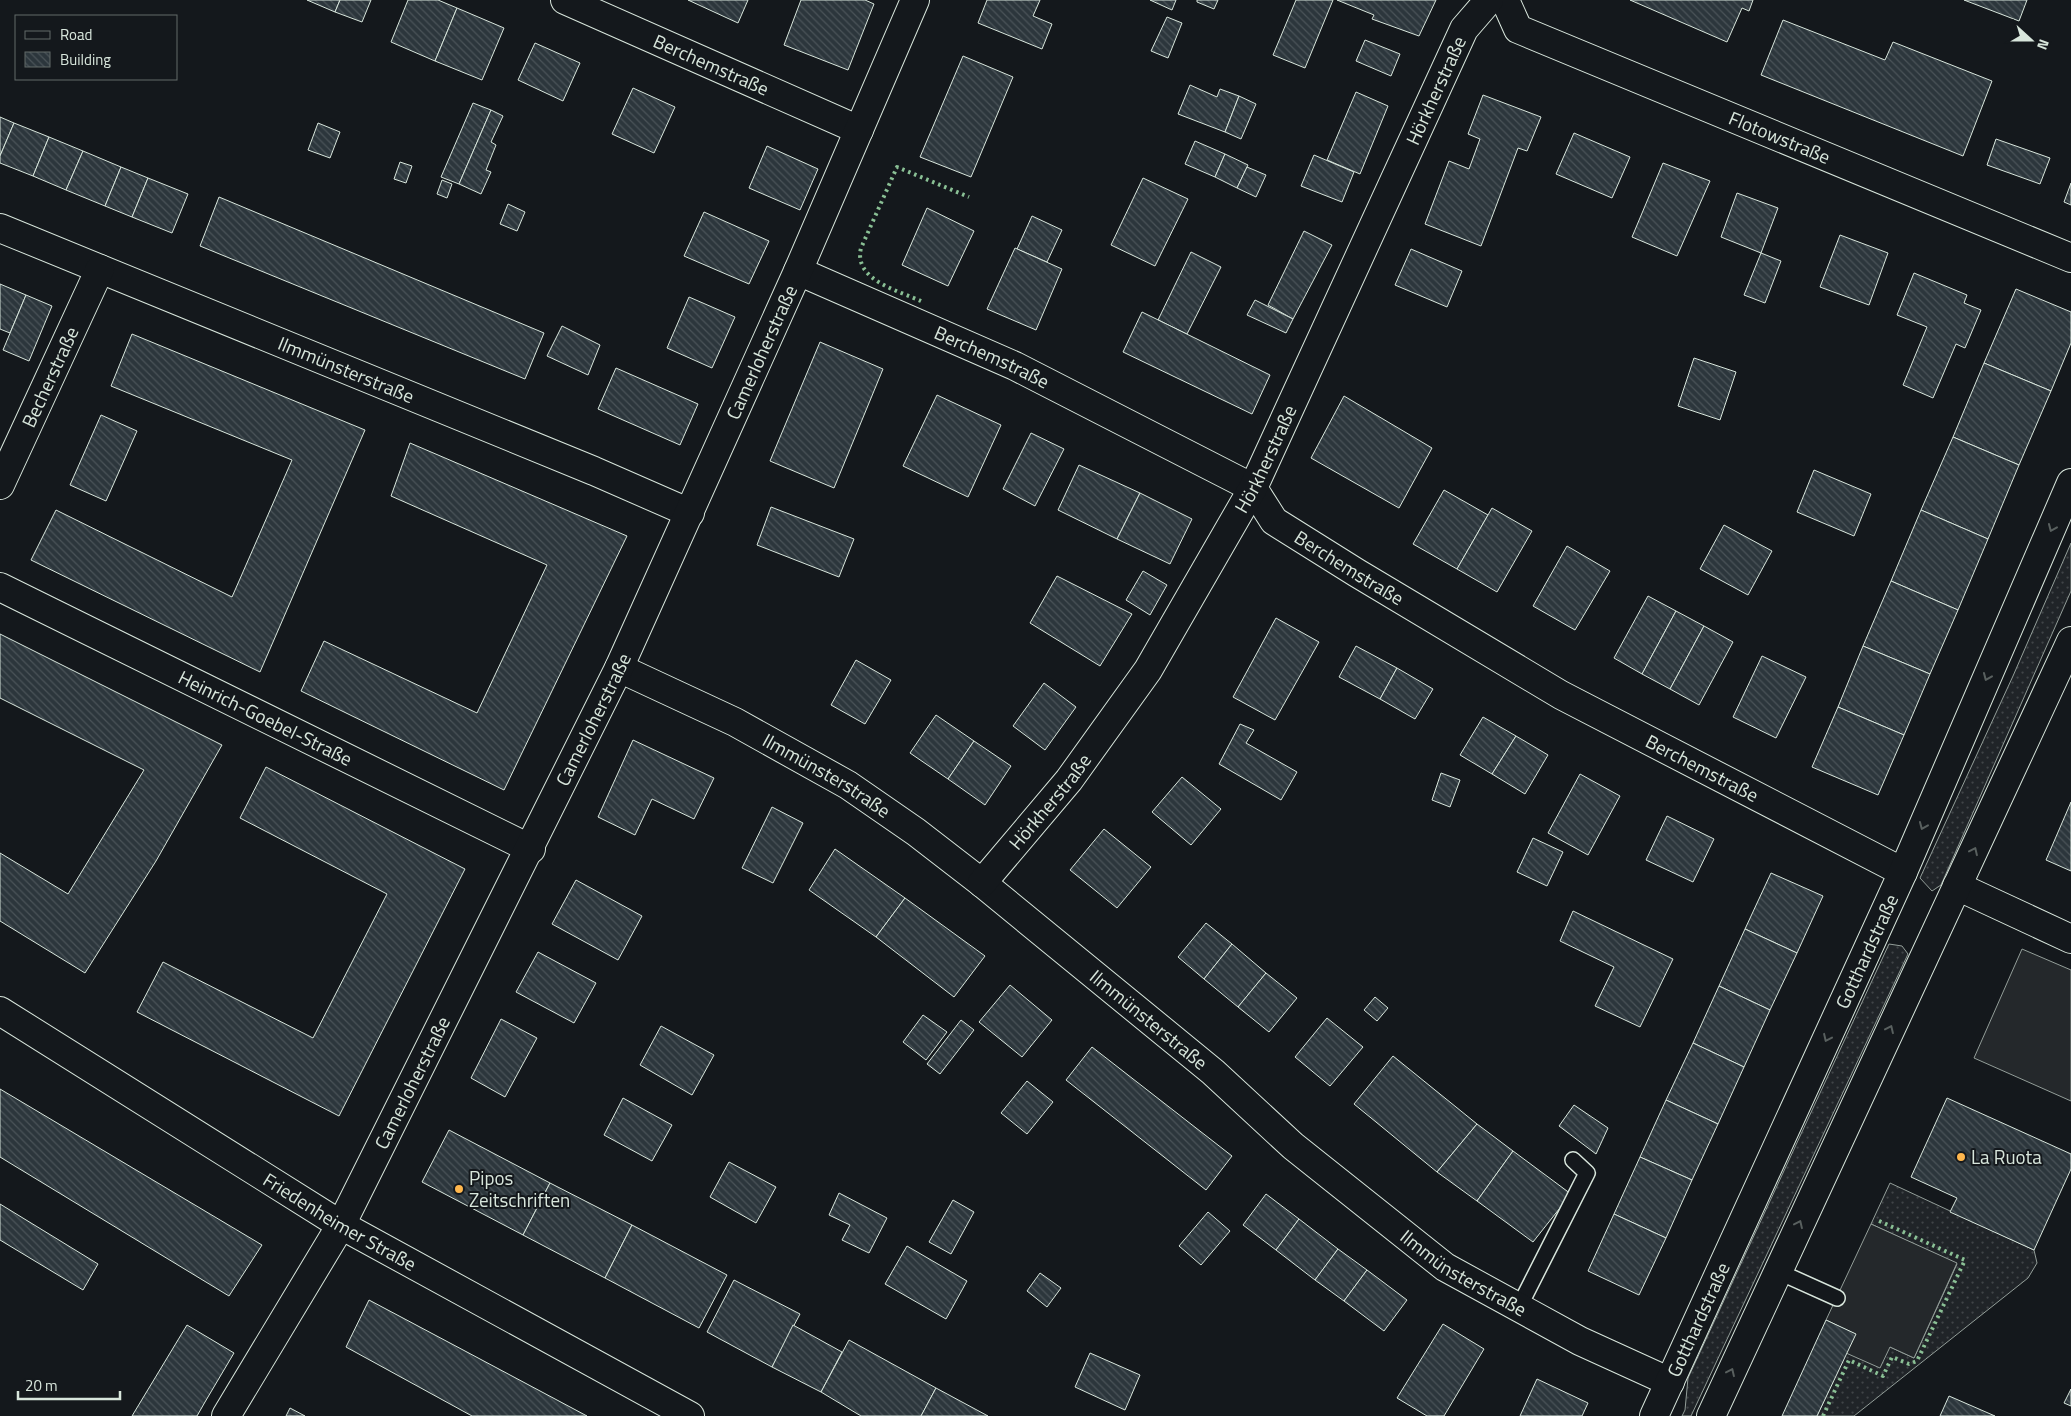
<svg xmlns="http://www.w3.org/2000/svg" width="2071" height="1416" viewBox="0 0 2071 1416" font-family="'Titillium Web',sans-serif">
<style>
.grass{fill:url(#grass-dots);stroke:#939e99}
.parking{fill:#24282b;stroke:#939e99}
.building{fill:url(#building-back-hatch);stroke:#d8e6dc}
.lines{fill:none;stroke-linecap:round;stroke-linejoin:round}
.service-casing{stroke:#d8e6dc;stroke-width:18}
.minor-casing{stroke:#d8e6dc;stroke-width:30}
.secondary-casing{stroke:#d8e6dc;stroke-width:30}
.service{stroke:#14181c;stroke-width:15}
.minor{stroke:#14181c;stroke-width:28}
.secondary{stroke:#14181c;stroke-width:28}
.hedge{stroke:#8ac095;stroke-width:4;stroke-dasharray:2.5 4;stroke-linecap:butt}
.oneway{stroke:#59605f}
.poi-dot{fill:#ffb74d;stroke:#14181c;stroke-width:2}
.labels{text-anchor:middle;stroke-width:4;stroke-linejoin:round;paint-order:stroke}
.street-label{font-size:19px;fill:#d8e6dc;stroke:#14181c}
.poi-label{font-size:19px;fill:#d8e6dc;stroke:#14181c;text-anchor:start}
</style>
<defs>
<pattern id="grass-dots" width="8" height="8" patternUnits="userSpaceOnUse" patternTransform="scale(1.25)"><rect width="8" height="8" fill="#202428"/><path d="M2 2h.1M6 6h.1" fill="none" stroke="#404447" stroke-width="1.8" stroke-linecap="round"/></pattern>
<pattern id="building-back-hatch" width="6" height="6" patternUnits="userSpaceOnUse" patternTransform="scale(1.25)"><rect width="6" height="6" fill="#2c363c"/><path d="M-1 5l2 2M0 0l6 6M5-1l2 2" fill="none" stroke="#4a5358"/></pattern>
</defs>
<rect width="100%" height="100%" fill="#14181c"/>
<g class="grass">
<polygon points="2071,543 2071,591 1941,885 1932,891 1920,878 2013,676"/>
<polygon points="1889,944 1902,946 1908,954 1691,1416 1682,1416 1685,1410 1688,1378"/>
<polygon points="1890,1183 2034,1250 2037,1263 2028,1278 1854,1416 1817,1416 1846,1353 1890,1347 1914,1358 1957,1264 1871,1224"/>
</g>
<g class="parking">
<polygon points="2022,949 2071,970 2071,1101 1974,1058"/>
<polygon points="1871,1224 1957,1263 1914,1358 1890,1347 1880,1368 1846,1353 1855,1334 1826,1320"/>
</g>
<g class="building">
<polygon points="307,0 340,0 335,12"/>
<polygon points="340,0 371,0 362,22 335,12"/>
<polygon points="408,0 438,0 457,8 435,61 391,42"/>
<polygon points="688,0 748,0 738,23"/>
<polygon points="801,0 865,0 874,4 848,70 784,45"/>
<polygon points="987,0 1040,0 1033,16 1052,24 1042,49 978,23"/>
<polygon points="1150,0 1176,0 1172,10"/>
<polygon points="1197,0 1218,0 1214,9 1197,2"/>
<polygon points="1296,0 1333,0 1305,68 1273,55"/>
<polygon points="1337,0 1436,0 1419,36 1372,19 1374,15"/>
<polygon points="1630,0 1753,0 1749,11 1742,8 1727,42"/>
<polygon points="1964,0 2027,0 2019,21"/>
<polygon points="457,8 504,28 482,80 435,61"/>
<polygon points="1167,17 1182,23 1168,58 1151,51"/>
<polygon points="1783,20 1885,60 1893,42 1992,81 1963,156 1761,75"/>
<polygon points="1365,40 1400,54 1391,76 1356,61"/>
<polygon points="535,43 580,63 563,101 518,80"/>
<polygon points="963,56 1013,77 971,177 920,157"/>
<polygon points="1190,85 1217,97 1220,89 1239,96 1225,132 1178,114"/>
<polygon points="633,88 675,107 654,153 612,134"/>
<polygon points="1356,92 1388,106 1360,174 1327,160"/>
<polygon points="1483,95 1541,117 1527,151 1518,148 1481,246 1425,224 1449,161 1469,169 1480,139 1468,134"/>
<polygon points="1239,96 1256,104 1241,139 1225,132"/>
<polygon points="473,103 491,110 459,184 441,177"/>
<polygon points="491,110 503,116 491,142 496,145 486,170 491,172 481,194 459,184"/>
<polygon points="0,117 14,123 0,156"/>
<polygon points="14,123 49,137 33,176 0,163 0,156"/>
<polygon points="318,123 340,132 330,158 308,150"/>
<polygon points="1574,133 1630,157 1612,198 1556,174"/>
<polygon points="49,137 83,151 66,190 33,176"/>
<polygon points="1996,139 2050,158 2040,184 1987,165"/>
<polygon points="1195,141 1225,154 1215,177 1185,164"/>
<polygon points="767,146 818,169 800,210 749,188"/>
<polygon points="83,151 121,167 105,206 66,190"/>
<polygon points="1225,154 1248,165 1237,188 1215,177"/>
<polygon points="1314,155 1354,172 1342,202 1301,186"/>
<polygon points="400,162 412,166 406,183 394,179"/>
<polygon points="1663,163 1710,181 1677,256 1632,237"/>
<polygon points="121,167 148,178 132,217 105,206"/>
<polygon points="1247,167 1266,175 1256,197 1237,188"/>
<polygon points="148,178 188,194 172,233 132,217"/>
<polygon points="1143,178 1188,199 1155,266 1111,245"/>
<polygon points="442,180 452,184 447,198 437,194"/>
<polygon points="2071,183 2071,205 2064,202"/>
<polygon points="1737,193 1778,208 1761,253 1721,237"/>
<polygon points="219,197 544,333 525,379 200,246"/>
<polygon points="508,204 525,212 517,231 500,224"/>
<polygon points="927,208 974,231 948,286 902,265"/>
<polygon points="704,212 769,241 749,284 684,256"/>
<polygon points="1032,216 1062,230 1047,262 1017,249"/>
<polygon points="1304,231 1332,245 1293,319 1268,305"/>
<polygon points="1840,235 1888,253 1869,305 1820,287"/>
<polygon points="1015,248 1062,269 1036,330 987,309"/>
<polygon points="1411,249 1462,271 1447,307 1395,285"/>
<polygon points="1191,252 1221,267 1187,334 1158,320"/>
<polygon points="1761,253 1781,261 1765,303 1744,295"/>
<polygon points="1914,273 1967,295 1964,303 1981,310 1965,348 1956,344 1933,398 1903,385 1927,327 1897,315"/>
<polygon points="0,284 26,295 10,333 0,329"/>
<polygon points="2016,289 2071,312 2071,343 2051,391 1984,363"/>
<polygon points="26,295 52,306 29,361 3,350"/>
<polygon points="689,297 735,317 712,368 667,348"/>
<polygon points="1255,300 1293,319 1286,333 1247,315"/>
<polygon points="1142,312 1270,375 1252,414 1123,352"/>
<polygon points="562,326 600,345 588,375 547,356"/>
<polygon points="132,334 365,430 260,672 31,560 56,510 232,597 292,460 111,386"/>
<polygon points="820,342 883,369 834,488 770,461"/>
<polygon points="1694,358 1736,372 1720,420 1678,406"/>
<polygon points="1984,363 2051,391 2019,465 1953,437"/>
<polygon points="616,368 698,404 680,445 598,409"/>
<polygon points="937,395 1001,425 968,497 903,466"/>
<polygon points="1344,396 1432,448 1399,508 1311,458"/>
<polygon points="101,415 137,431 106,501 70,485"/>
<polygon points="1031,433 1064,449 1035,506 1003,489"/>
<polygon points="1953,437 2019,465 1988,539 1921,510"/>
<polygon points="410,443 627,536 504,790 301,691 324,641 477,713 547,565 391,496"/>
<polygon points="1079,465 1140,493 1117,539 1058,510"/>
<polygon points="1814,470 1871,494 1854,536 1797,512"/>
<polygon points="1444,490 1488,515 1457,569 1413,544"/>
<polygon points="1140,493 1192,519 1170,564 1117,539"/>
<polygon points="771,507 854,539 839,577 757,545"/>
<polygon points="1492,508 1532,531 1497,592 1457,569"/>
<polygon points="1921,510 1988,539 1958,610 1891,581"/>
<polygon points="1724,525 1772,551 1748,595 1700,569"/>
<polygon points="1567,546 1610,571 1575,630 1533,606"/>
<polygon points="1143,571 1167,585 1150,615 1126,600"/>
<polygon points="1057,576 1132,614 1100,666 1030,623"/>
<polygon points="1891,581 1958,610 1930,674 1863,646"/>
<polygon points="1648,596 1676,611 1642,674 1614,658"/>
<polygon points="1676,611 1704,626 1670,689 1642,674"/>
<polygon points="1276,618 1319,642 1275,720 1233,697"/>
<polygon points="1704,626 1733,642 1699,705 1670,689"/>
<polygon points="0,634 222,745 156,861 85,973 0,921 0,853 68,894 144,770 0,698"/>
<polygon points="1356,646 1397,668 1380,699 1339,677"/>
<polygon points="1863,646 1930,674 1904,735 1838,707"/>
<polygon points="1762,656 1806,677 1776,738 1733,717"/>
<polygon points="856,660 891,680 865,724 831,705"/>
<polygon points="1397,668 1433,689 1415,719 1380,699"/>
<polygon points="1044,683 1076,707 1045,750 1013,726"/>
<polygon points="1838,707 1904,735 1878,795 1812,767"/>
<polygon points="936,715 974,741 948,779 910,753"/>
<polygon points="1483,717 1516,736 1492,774 1460,755"/>
<polygon points="1240,724 1254,730 1246,743 1297,772 1281,800 1219,764"/>
<polygon points="1516,736 1548,755 1525,794 1492,774"/>
<polygon points="633,740 714,778 694,819 652,799 635,835 598,817"/>
<polygon points="974,741 1011,766 985,805 948,779"/>
<polygon points="266,767 465,869 339,1116 137,1012 163,962 313,1038 387,894 240,818"/>
<polygon points="1441,773 1460,780 1450,807 1432,800"/>
<polygon points="1580,774 1620,796 1588,855 1548,833"/>
<polygon points="1182,777 1221,809 1191,845 1152,812"/>
<polygon points="2071,802 2071,871 2046,860"/>
<polygon points="772,807 803,823 773,883 742,868"/>
<polygon points="1667,816 1714,839 1693,882 1646,860"/>
<polygon points="1104,829 1151,867 1117,908 1070,870"/>
<polygon points="1533,838 1563,852 1547,886 1517,872"/>
<polygon points="835,849 905,898 876,937 809,890"/>
<polygon points="1771,873 1823,896 1797,953 1745,929"/>
<polygon points="576,880 642,916 618,960 552,924"/>
<polygon points="905,898 985,956 954,997 876,937"/>
<polygon points="1573,911 1673,959 1640,1027 1595,1006 1614,967 1560,941"/>
<polygon points="1206,923 1232,944 1204,979 1178,957"/>
<polygon points="1745,929 1797,953 1770,1010 1719,986"/>
<polygon points="1232,944 1266,973 1238,1007 1204,979"/>
<polygon points="538,952 596,983 574,1023 516,992"/>
<polygon points="1266,973 1297,998 1269,1032 1238,1007"/>
<polygon points="1010,985 1052,1020 1022,1057 979,1022"/>
<polygon points="1719,986 1770,1010 1744,1067 1693,1043"/>
<polygon points="1375,997 1388,1008 1377,1021 1364,1010"/>
<polygon points="923,1015 947,1032 926,1060 903,1042"/>
<polygon points="1327,1018 1363,1047 1330,1086 1295,1057"/>
<polygon points="501,1019 537,1038 505,1097 471,1078"/>
<polygon points="961,1020 974,1030 940,1074 927,1064"/>
<polygon points="661,1026 714,1055 692,1095 640,1065"/>
<polygon points="1693,1043 1744,1067 1718,1124 1666,1100"/>
<polygon points="1092,1047 1232,1156 1206,1190 1066,1080"/>
<polygon points="1393,1056 1477,1124 1437,1172 1354,1104"/>
<polygon points="1027,1081 1053,1102 1027,1134 1001,1113"/>
<polygon points="0,1089 262,1245 229,1296 0,1157"/>
<polygon points="623,1098 672,1125 652,1161 604,1135"/>
<polygon points="1947,1098 2071,1154 2071,1169 2034,1250 1950,1212 1957,1198 1911,1177"/>
<polygon points="1666,1100 1718,1124 1692,1180 1640,1157"/>
<polygon points="1574,1105 1608,1128 1596,1154 1559,1126"/>
<polygon points="1477,1124 1513,1151 1477,1201 1437,1172"/>
<polygon points="449,1130 550,1183 523,1235 422,1182"/>
<polygon points="1513,1151 1571,1194 1533,1242 1477,1201"/>
<polygon points="1640,1157 1692,1180 1666,1238 1614,1214"/>
<polygon points="729,1162 776,1187 756,1223 710,1197"/>
<polygon points="550,1183 632,1225 605,1278 523,1235"/>
<polygon points="839,1193 887,1218 869,1253 842,1240 850,1225 829,1215"/>
<polygon points="1266,1194 1299,1219 1276,1250 1243,1225"/>
<polygon points="953,1200 974,1212 951,1254 929,1242"/>
<polygon points="0,1204 98,1264 83,1290 0,1240"/>
<polygon points="1208,1212 1230,1231 1201,1265 1179,1246"/>
<polygon points="1614,1214 1666,1238 1639,1295 1588,1271"/>
<polygon points="1299,1219 1338,1249 1315,1280 1276,1250"/>
<polygon points="632,1225 727,1275 699,1328 605,1278"/>
<polygon points="907,1246 967,1281 946,1319 885,1284"/>
<polygon points="1338,1249 1367,1270 1344,1301 1315,1280"/>
<polygon points="1367,1270 1407,1300 1384,1331 1344,1301"/>
<polygon points="1040,1273 1061,1288 1047,1307 1027,1291"/>
<polygon points="734,1280 800,1314 772,1367 707,1332"/>
<polygon points="369,1300 465,1351 587,1416 472,1416 346,1347"/>
<polygon points="1826,1320 1856,1334 1817,1416 1782,1416"/>
<polygon points="1443,1324 1484,1349 1444,1416 1427,1416 1397,1398"/>
<polygon points="187,1325 234,1353 205,1402 197,1416 132,1416"/>
<polygon points="793,1325 842,1352 821,1392 772,1367"/>
<polygon points="849,1340 936,1388 921,1416 861,1416 821,1392"/>
<polygon points="1090,1353 1140,1375 1125,1410 1075,1387"/>
<polygon points="1537,1379 1588,1403 1582,1416 1520,1416"/>
<polygon points="936,1388 988,1416 921,1416"/>
<polygon points="2071,1389 2071,1406 2064,1403"/>
<polygon points="1949,1396 1995,1416 1940,1416"/>
<polygon points="290,1408 305,1416 286,1416"/>
</g>
<g class="lines">
<g class="service-casing">
<g id="service">
<polyline points="1777,1271 1837,1298"/>
<polyline points="1519,1307 1587,1173 1573,1160"/>
</g>
</g>
<g class="minor-casing">
<g id="minor">
<path id="s1" d="M 565,0 L 859,130"/>
<path id="s2" d="M 1505,0 L 1518,29 L 2071,258"/>
<path id="s3" d="M 0,228 L 594,471 L 690,513"/>
<path id="s4" d="M 798,271 L 1015,366 L 1253,488 L 1274,521 L 1357,573 L 1561,695 L 1903,872"/>
<path id="s5" d="M 0,485 L 100,269"/>
<path id="s6" d="M 0,587 L 531,849"/>
<path id="s7" d="M 619,668 L 735,722 L 848,785 L 916,832 L 982,883 L 1213,1072 L 1293,1146 L 1445,1267 L 1580,1341 L 1670,1382"/>
<path id="s8" d="M 982,883 L 1069,780 L 1148,670 L 1253,488 L 1464,29 L 1489,0"/>
<polyline points="1957,886 2071,939"/>
<path id="s9" d="M 0,1011 L 341,1225 L 690,1416"/>
<path id="s10" d="M 226,1416 L 341,1225 L 619,668 L 798,271 L 915,0"/>
</g>
</g>
<g class="secondary-casing">
<g id="secondary">
<path id="s11" d="M 1654,1416 L 1903,872 L 2071,483"/>
<polyline points="1711,1416 2071,641"/>
</g>
</g>
<use href="#service" class="service"/>
<use href="#minor" class="minor"/>
<use href="#secondary" class="secondary"/>
<g class="hedge">
<path d="M 921,301 C 899,291 853,280 861,248 L 897,167 L 969,197"/>
<polyline points="1823,1416 1849,1360 1883,1376 1892,1357 1909,1364 1917,1361 1965,1260 1877,1220"/>
</g>
</g>
<defs><path id="oneway-chevron" d="M-2-3.5L2.5 0L-2 3.5" fill="none" stroke-width="1.6" stroke-linecap="round" stroke-linejoin="round" transform="scale(1.25)"/></defs>
<g class="oneway">
<use href="#oneway-chevron" transform="translate(2052 528) rotate(113)"/>
<use href="#oneway-chevron" transform="translate(1987 677) rotate(113)"/>
<use href="#oneway-chevron" transform="translate(1923 826) rotate(113)"/>
<use href="#oneway-chevron" transform="translate(1974 851) rotate(-65)"/>
<use href="#oneway-chevron" transform="translate(1890 1029) rotate(-65)"/>
<use href="#oneway-chevron" transform="translate(1827 1038) rotate(115)"/>
<use href="#oneway-chevron" transform="translate(1799 1224) rotate(-65)"/>
<use href="#oneway-chevron" transform="translate(1731 1372) rotate(-65)"/>
</g>
<g class="poi-dot">
<circle cx="1961" cy="1157" r="5"/>
<circle cx="459" cy="1189" r="5"/>
</g>
<g class="labels">
<g class="street-label">
<text dy="7" stroke="none"><textPath href="#s1" startOffset="160">Berchemstraße</textPath></text>
<text dy="7" stroke="none"><textPath href="#s8" startOffset="918">Hörkherstraße</textPath></text>
<text dy="7" stroke="none"><textPath href="#s2" startOffset="315">Flotowstraße</textPath></text>
<text dy="7" stroke="none"><textPath href="#s10" startOffset="1192">Camerloherstraße</textPath></text>
<text dy="7" stroke="none"><textPath href="#s4" startOffset="212">Berchemstraße</textPath></text>
<text dy="7" stroke="none"><textPath href="#s3" startOffset="374">Ilmmünsterstraße</textPath></text>
<text dy="7" stroke="none"><textPath href="#s5" startOffset="119">Becherstraße</textPath></text>
<text dy="7" stroke="none"><textPath href="#s8" startOffset="512">Hörkherstraße</textPath></text>
<text dy="7" stroke="none"><textPath href="#s4" startOffset="632">Berchemstraße</textPath></text>
<text dy="7" stroke="none"><textPath href="#s6" startOffset="296">Heinrich-Goebel-Straße</textPath></text>
<text dy="7" stroke="none"><textPath href="#s10" startOffset="788">Camerloherstraße</textPath></text>
<text dy="7" stroke="none"><textPath href="#s4" startOffset="1038">Berchemstraße</textPath></text>
<text dy="7" stroke="none"><textPath href="#s7" startOffset="234">Ilmmünsterstraße</textPath></text>
<text dy="7" stroke="none"><textPath href="#s8" startOffset="106">Hörkherstraße</textPath></text>
<text dy="7" stroke="none"><textPath href="#s11" startOffset="511">Gotthardstraße</textPath></text>
<text dy="7" stroke="none"><textPath href="#s7" startOffset="639">Ilmmünsterstraße</textPath></text>
<text dy="7" stroke="none"><textPath href="#s10" startOffset="382">Camerloherstraße</textPath></text>
<text dy="7" stroke="none"><textPath href="#s9" startOffset="400">Friedenheimer Straße</textPath></text>
<text dy="7" stroke="none"><textPath href="#s7" startOffset="1044">Ilmmünsterstraße</textPath></text>
<text dy="7" stroke="none"><textPath href="#s11" startOffset="106">Gotthardstraße</textPath></text>
</g>
<g class="poi-label">
<text x="1971" y="1164">La Ruota</text>
<text x="469" y="1185">Pipos<tspan x="469" dy="22">Zeitschriften</tspan></text>
</g>
</g>
<rect x="15" y="15" width="162" height="65" fill="#14181c" stroke="#626a69"/>
<rect x="25" y="31" width="25" height="8" fill="#14181c" stroke="#626a69"/>
<text x="60" y="40" font-size="15" fill="#d8e6dc">Road</text>
<rect x="25" y="52" width="25" height="15" fill="url(#building-back-hatch)" stroke="#626a69"/>
<text x="60" y="65" font-size="15" fill="#d8e6dc">Building</text>
<g transform="translate(2031 40) rotate(111)" stroke="#14181c" stroke-width="4" paint-order="stroke">
<path d="M0-4L9 19L0 12L-9 19Z" fill="#d8e6dc"/>
<text y="-8" font-size="14" font-weight="bold" text-anchor="middle" fill="#d8e6dc">N</text>
</g>
<path d="M18 1391v8h102v-8" fill="none" stroke="#d8e6dc" stroke-width="2.5"/>
<text x="25" y="1391" font-size="15" fill="#d8e6dc" stroke="#14181c" stroke-width="4" paint-order="stroke">20 m</text>
</svg>
